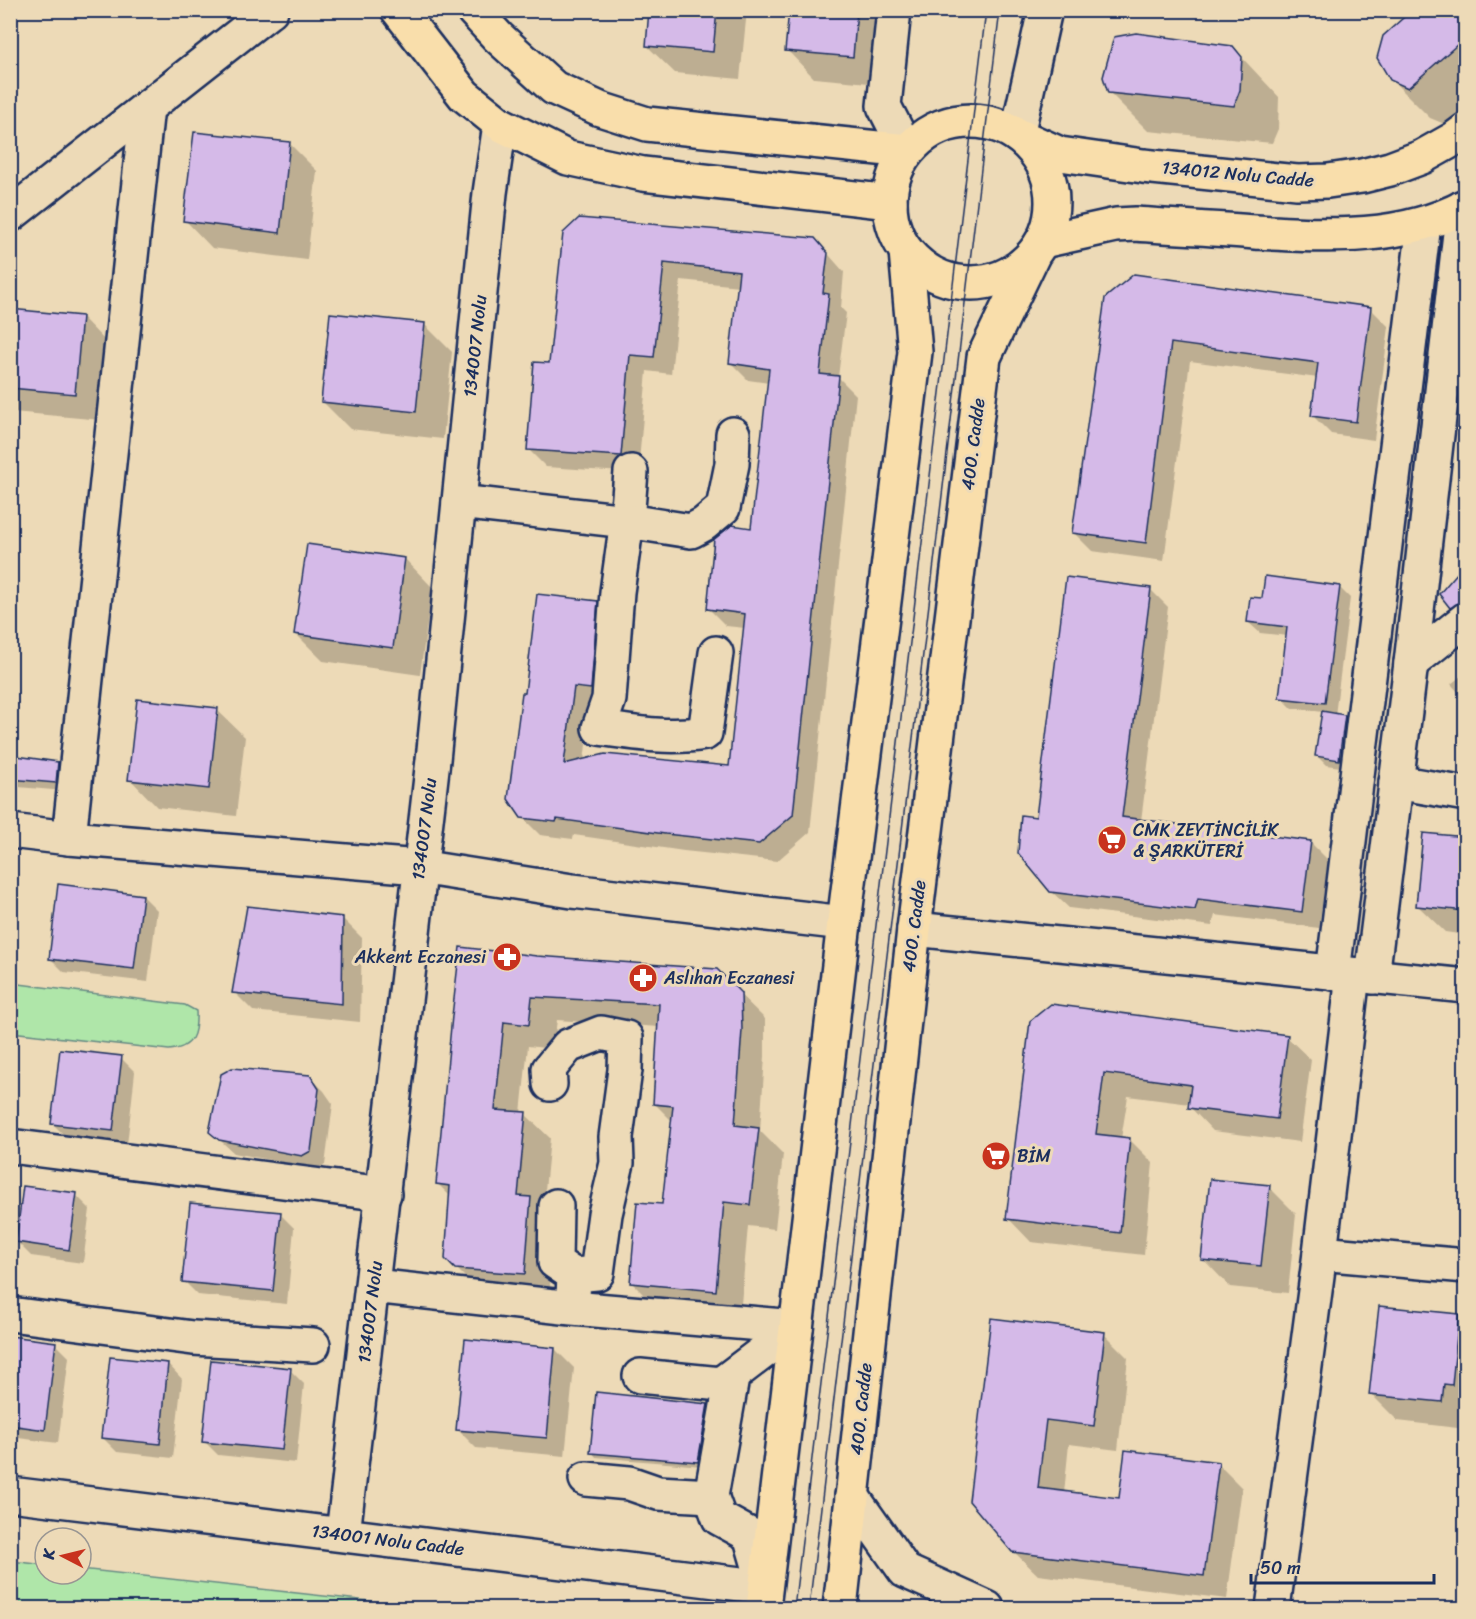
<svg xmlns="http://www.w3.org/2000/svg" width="1476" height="1619" viewBox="0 0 1476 1619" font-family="Sriracha,sans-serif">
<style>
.green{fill:#afe6a9;stroke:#658a84;stroke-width:1.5}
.shadow{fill:#0003}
.building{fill:#d5bae8;stroke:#1b2f5e;stroke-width:1.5}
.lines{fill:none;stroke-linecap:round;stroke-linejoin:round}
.minor-casing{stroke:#1b2f5e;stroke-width:38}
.major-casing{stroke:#1b2f5e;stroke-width:38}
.minor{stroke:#eddab7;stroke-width:33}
.major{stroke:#f9deab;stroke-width:33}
.tram{stroke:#1b2f5e;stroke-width:1.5}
.labels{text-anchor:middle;stroke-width:6;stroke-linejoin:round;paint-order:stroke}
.street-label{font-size:18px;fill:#1b2f5e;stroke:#eddab7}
.poi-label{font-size:18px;fill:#1b2f5e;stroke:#eddab7;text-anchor:start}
</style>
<rect width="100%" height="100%" fill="#eddab7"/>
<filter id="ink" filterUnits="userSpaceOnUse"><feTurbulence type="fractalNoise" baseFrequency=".0167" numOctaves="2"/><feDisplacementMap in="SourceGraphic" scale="12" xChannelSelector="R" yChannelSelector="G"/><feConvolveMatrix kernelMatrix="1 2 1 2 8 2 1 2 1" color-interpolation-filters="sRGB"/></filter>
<g filter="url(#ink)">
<g class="green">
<path d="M 11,983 L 185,1005 L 196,1011 C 197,1033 194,1048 169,1050 L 11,1032 Z"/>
<polygon points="11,1561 45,1565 45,1574 81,1574 81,1569 432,1608 11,1608"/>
</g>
<g class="shadow">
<polygon points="650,10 747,10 740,79 675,73 647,46"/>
<polygon points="791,10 887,10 880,84 814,78 787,50"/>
<polygon points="1466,10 1466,109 1447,125 1430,118 1391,79"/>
<polygon points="1232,47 1279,97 1278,129 1272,143 1148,131 1110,93"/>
<polygon points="290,144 317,171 307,260 212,248 185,220"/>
<polygon points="565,233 815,239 844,272 841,308 846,313 838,377 856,395 810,832 777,861 684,851 574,835 573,839 540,835 522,817 526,695 597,603 614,620 591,704 584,761 730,767 745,628 726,626 708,608 753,530 769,383 748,380 730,362 739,286 681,280 671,374 647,371 638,473 546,467 528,449 551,365"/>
<polygon points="1106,298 1371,309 1389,327 1374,440 1331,434 1313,416 1318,378 1190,361 1164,561 1092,551 1073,532"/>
<polygon points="10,311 82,317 109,345 102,420 13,412 10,410"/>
<polygon points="425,325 452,352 443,439 350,429 322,401"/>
<polygon points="405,559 432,587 420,675 323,661 296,634"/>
<polygon points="1339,587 1350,598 1335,715 1345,716 1354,725 1348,768 1326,765 1317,756 1323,712 1292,708 1281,697 1288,636 1260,633 1248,622 1263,600"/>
<polygon points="1150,589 1168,607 1141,821 1311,843 1328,860 1319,928 1215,915 1212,926 1069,908 1051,891 1038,819"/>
<polygon points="1466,672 1466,701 1451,684"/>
<polygon points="217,710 245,737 236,816 157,807 130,779"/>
<polygon points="58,763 67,772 65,791 18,787 10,780 10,770"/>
<polygon points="1466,838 1466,935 1445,932 1417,905"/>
<polygon points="143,896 157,910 148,982 64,972 50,958"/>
<polygon points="343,919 362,938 360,1022 253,1011 234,992"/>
<polygon points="537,958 716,971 765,1019 765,1056 760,1131 783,1154 775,1229 748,1226 740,1315 656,1307 632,1283 663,1206 672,1121 655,1104 659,1027 557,1020 553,1049 528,1046 521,1113 525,1114 550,1138 543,1211 555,1223 549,1298 481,1293 446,1258 451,1197 438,1184 453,1016"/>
<polygon points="1051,1006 1287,1037 1311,1060 1300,1142 1213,1131 1190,1107 1190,1104 1128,1096 1121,1139 1130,1140 1153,1163 1144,1255 1031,1242 1008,1218"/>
<polygon points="121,1058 135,1072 127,1145 67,1138 53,1124"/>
<polygon points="310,1077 324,1091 333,1104 325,1165 317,1169 234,1153 211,1132"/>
<polygon points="1269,1187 1296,1214 1288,1293 1230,1287 1203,1259"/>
<polygon points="76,1195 90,1209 83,1263 31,1256 17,1242"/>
<polygon points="280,1214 294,1228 287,1304 198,1295 184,1281"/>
<polygon points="1458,1316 1466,1323 1466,1429 1398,1421 1371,1394"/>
<polygon points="1104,1334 1128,1358 1118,1450 1069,1444 1064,1493 1120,1500 1218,1464 1242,1488 1227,1599 1038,1575 1013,1551 970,1500"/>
<polygon points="10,1338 55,1343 69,1357 58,1443 10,1437"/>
<polygon points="555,1349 574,1368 565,1456 476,1448 457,1429"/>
<polygon points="168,1364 182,1379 173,1458 117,1452 103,1438"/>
<polygon points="290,1370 304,1384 296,1463 218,1455 204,1441"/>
<polygon points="708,1405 712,1409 702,1466 596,1457 592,1452"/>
</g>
<g class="building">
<polygon points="649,10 717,10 713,52 646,46"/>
<polygon points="789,10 857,10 853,57 785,51"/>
<polygon points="1412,10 1466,10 1466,37 1408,88 1390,80 1377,58 1383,36"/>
<polygon points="1136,33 1233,46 1242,57 1240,90 1234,106 1108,93 1103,77 1114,37"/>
<polygon points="194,132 290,142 280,233 183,221"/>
<polygon points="579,218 815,238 828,253 823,293 829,294 820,374 839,376 793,815 759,844 665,834 557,819 556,822 521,818 508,799 522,693 525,693 537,594 598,601 591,689 574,687 564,764 605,754 729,766 745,614 707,609 714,539 732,525 751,528 769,369 729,363 739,271 664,263 654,357 630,355 621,456 527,450 534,362 549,363 563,233"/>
<polygon points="1134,274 1371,307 1356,422 1311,416 1318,363 1171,343 1146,543 1072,533 1105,298"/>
<polygon points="10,309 82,316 75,394 10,388"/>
<polygon points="330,313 425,323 416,412 321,402"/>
<polygon points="307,544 405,558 393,648 294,634"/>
<polygon points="1466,563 1466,601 1450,608 1439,594"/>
<polygon points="1265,576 1340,586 1325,703 1279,698 1287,627 1247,622 1250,597 1262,598"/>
<polygon points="1066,577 1151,588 1122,817 1311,841 1302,912 1198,899 1195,910 1050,892 1018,853 1021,815 1036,817"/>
<polygon points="137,699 218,708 209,789 128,780"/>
<polygon points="1322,711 1345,715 1339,760 1315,756"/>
<polygon points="10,755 58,762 56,783 10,779"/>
<polygon points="1423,833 1466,837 1466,911 1416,906"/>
<polygon points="58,884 143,895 134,969 49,959"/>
<polygon points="247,906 343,917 342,1004 232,993"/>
<polygon points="460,947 537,956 717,969 741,993 742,1030 735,1125 759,1128 750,1205 724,1202 716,1291 630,1283 637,1202 662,1204 673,1106 653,1104 659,1004 532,997 529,1025 504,1022 495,1110 526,1112 518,1196 531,1197 525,1274 455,1269 445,1259 450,1186 436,1184 452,1016"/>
<polygon points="1051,1004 1288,1035 1277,1119 1188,1108 1191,1085 1104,1073 1096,1134 1130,1138 1120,1233 1006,1219 1030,1021"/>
<polygon points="60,1049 122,1056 113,1131 51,1124"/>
<polygon points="232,1068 310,1075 319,1089 311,1151 302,1156 219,1140 209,1132 221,1074"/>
<polygon points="1210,1179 1270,1185 1261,1266 1201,1260"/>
<polygon points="23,1186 77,1193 69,1250 16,1242"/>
<polygon points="190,1203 281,1212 273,1291 182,1282"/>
<polygon points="1379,1306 1459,1314 1452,1385 1444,1384 1442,1402 1369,1395"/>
<polygon points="991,1318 1105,1332 1094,1426 1046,1420 1038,1488 1119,1498 1125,1450 1219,1462 1204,1576 1012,1552 969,1501"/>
<polygon points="10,1336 56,1342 45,1430 10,1425"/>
<polygon points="465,1339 555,1348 547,1438 456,1430"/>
<polygon points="110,1357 168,1363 160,1444 101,1438"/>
<polygon points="211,1360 291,1368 282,1450 202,1442"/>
<polygon points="596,1392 708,1404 698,1462 590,1453"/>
</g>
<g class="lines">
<g class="minor-casing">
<g id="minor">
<polyline points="894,10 884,106 907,151"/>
<polyline points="1017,135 1045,10"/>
<polyline points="10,215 271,10"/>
<polyline points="459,502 627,521 631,472"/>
<path d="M 716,653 L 705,733 C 670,739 634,733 599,728 L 609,699 L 617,592 L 627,521 L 691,531 L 704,524 L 723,508 L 732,464 L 733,434"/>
<polyline points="1411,663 1466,619"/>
<polyline points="1396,782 1466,794"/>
<polyline points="10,831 69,838 419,867 572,891 844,923"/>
<polyline points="69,838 147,107"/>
<polyline points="914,929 1466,986"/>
<polyline points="1333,973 1424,224"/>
<polyline points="1372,977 1411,663 1463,207"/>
<polyline points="550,1084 549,1069 568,1046 601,1033 626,1038 625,1070 616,1137 617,1163 605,1214 597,1273 574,1275"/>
<polyline points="10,1146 384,1194"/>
<polyline points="556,1206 555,1262 574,1275 573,1297"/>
<polyline points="1320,1253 1466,1266"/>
<polyline points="373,1286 572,1308 796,1327"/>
<polyline points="10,1314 193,1338 313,1345"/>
<polyline points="640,1376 721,1384 796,1327"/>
<polyline points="586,1479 629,1483 658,1493 711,1496 732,1378"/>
<polyline points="10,1494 765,1587 750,1535 719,1518 711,1496"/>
<polyline points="852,1496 905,1571 987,1608"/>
<polyline points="343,1534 433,760 490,193 500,124"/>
<polyline points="1273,1608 1320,1253 1353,975"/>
</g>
</g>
<g class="major-casing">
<g id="major">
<polyline points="398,10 464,95 500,124 568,158 643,174 890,202"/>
<polyline points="473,10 498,37 554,88 600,109 647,124 907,151"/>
<circle cx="971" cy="202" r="81"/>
<polyline points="1022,137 1060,154 1143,166 1297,182 1328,181 1362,176 1390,169 1422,157 1454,139 1466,130"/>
<path d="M 1043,241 L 1116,225 L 1136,224 C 1176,227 1216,229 1255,232 C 1327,236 1400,241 1466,206"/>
<polyline points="763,1608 844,923 915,352 906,251"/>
<polyline points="840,1608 914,929 984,357 1033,255"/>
</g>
</g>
<use href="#minor" class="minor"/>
<use href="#major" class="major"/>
<g class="tram">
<polyline points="794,1608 986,10"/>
<polyline points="809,1608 1000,10"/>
</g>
</g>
</g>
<defs>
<g id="supermarket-disc" transform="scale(1.5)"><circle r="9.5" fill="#c8321e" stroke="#eddab7"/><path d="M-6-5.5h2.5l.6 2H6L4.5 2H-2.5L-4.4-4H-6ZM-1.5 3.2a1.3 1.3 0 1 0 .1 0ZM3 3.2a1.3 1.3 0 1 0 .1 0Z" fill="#fff"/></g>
<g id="pharmacy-disc" transform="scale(1.5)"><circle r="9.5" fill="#c8321e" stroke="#eddab7"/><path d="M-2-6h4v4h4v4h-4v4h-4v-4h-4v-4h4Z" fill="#fff"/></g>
</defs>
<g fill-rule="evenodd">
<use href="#supermarket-disc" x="1112" y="840"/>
<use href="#pharmacy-disc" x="507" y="957"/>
<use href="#pharmacy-disc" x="643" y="978"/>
<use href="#supermarket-disc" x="996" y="1156"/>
</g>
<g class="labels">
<g class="street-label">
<text transform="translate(1238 174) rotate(5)" y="6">134012 Nolu Cadde</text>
<text transform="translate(475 346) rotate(-84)" y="6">134007 Nolu</text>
<text transform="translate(973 444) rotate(-83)" y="6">400. Cadde</text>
<text transform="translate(424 829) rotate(-83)" y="6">134007 Nolu</text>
<text transform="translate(914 926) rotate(-83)" y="6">400. Cadde</text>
<text transform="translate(370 1312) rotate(-83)" y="6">134007 Nolu</text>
<text transform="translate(861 1409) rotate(-84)" y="6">400. Cadde</text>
<text transform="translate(388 1540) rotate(7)" y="6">134001 Nolu Cadde</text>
</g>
<g class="poi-label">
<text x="1133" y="836">CMK ZEYTİNCİLİK<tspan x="1133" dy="21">&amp; ŞARKÜTERİ</tspan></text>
<text x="486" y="963" text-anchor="end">Akkent Eczanesi</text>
<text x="664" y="984">Aslıhan Eczanesi</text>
<text x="1017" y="1162">BİM</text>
</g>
</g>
<rect width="1476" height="1619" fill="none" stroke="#eddab7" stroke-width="36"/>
<rect x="18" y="18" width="1440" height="1583" fill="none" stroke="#1b2f5e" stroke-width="2" filter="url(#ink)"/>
<g transform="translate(63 1556) rotate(277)"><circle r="28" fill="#eddab7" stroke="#999693" stroke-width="1.5"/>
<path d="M0-4.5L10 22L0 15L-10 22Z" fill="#c8321e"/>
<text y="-9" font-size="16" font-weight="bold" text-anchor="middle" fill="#1b2f5e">K</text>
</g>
<path d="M1251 1574v9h183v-9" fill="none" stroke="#1b2f5e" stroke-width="3"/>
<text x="1260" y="1574" font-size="18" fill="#1b2f5e" stroke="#eddab7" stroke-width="4.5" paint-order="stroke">50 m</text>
</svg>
